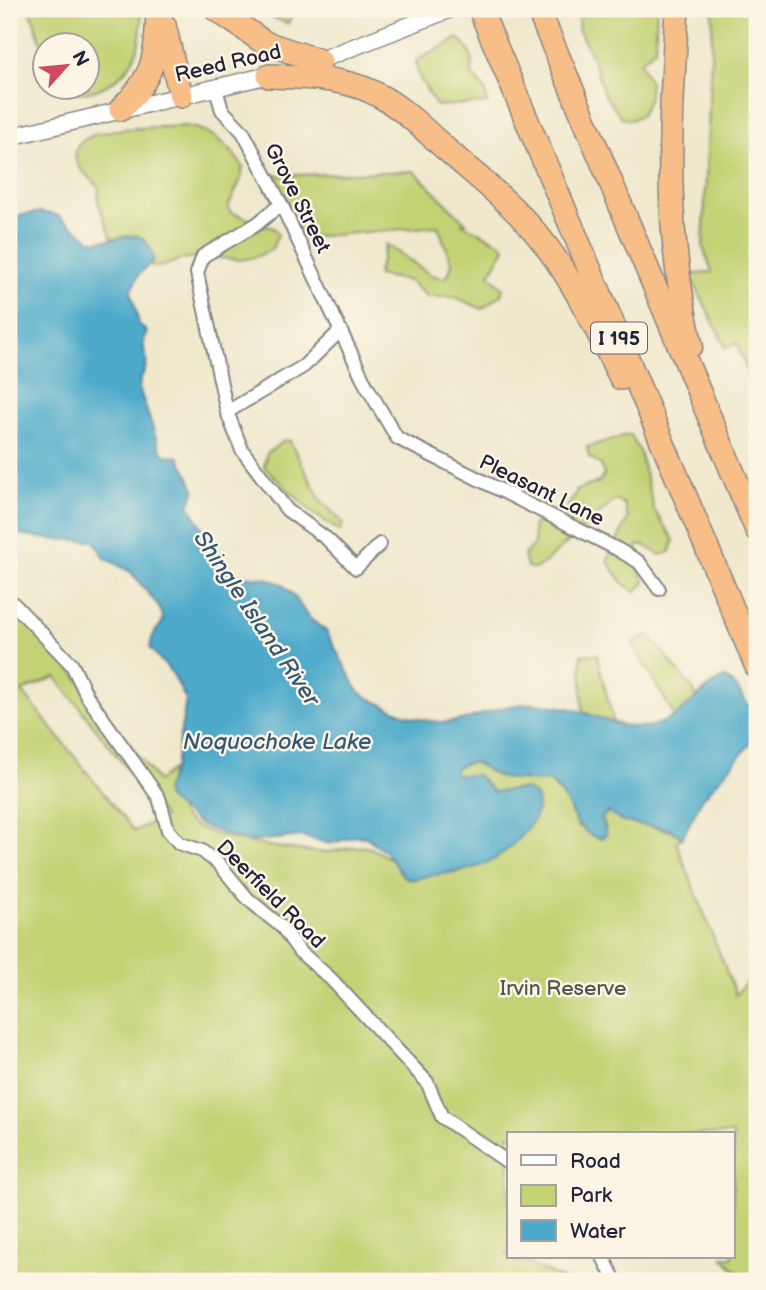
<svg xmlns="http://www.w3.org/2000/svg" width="766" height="1290" viewBox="0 0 766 1290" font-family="'Balsamiq Sans',sans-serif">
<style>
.green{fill:#c3d274;stroke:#727a58;stroke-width:2;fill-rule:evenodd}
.water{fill:#4daacb;stroke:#386683;stroke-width:2}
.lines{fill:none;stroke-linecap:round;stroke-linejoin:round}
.minor-casing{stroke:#888584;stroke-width:16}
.tertiary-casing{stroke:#888584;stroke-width:19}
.motorway-casing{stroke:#888584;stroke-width:26}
.minor{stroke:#fff;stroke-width:12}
.tertiary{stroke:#fff;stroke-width:16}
.motorway{stroke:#f7be87;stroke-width:23}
.labels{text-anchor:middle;stroke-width:5;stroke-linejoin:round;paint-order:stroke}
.shield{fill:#fcf5e5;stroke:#63616e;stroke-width:2}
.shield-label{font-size:19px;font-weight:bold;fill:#22223b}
.street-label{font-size:21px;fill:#22223b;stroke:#fcf5e5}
.park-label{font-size:21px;fill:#52574c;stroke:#fcf5e5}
.water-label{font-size:23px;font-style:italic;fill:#335875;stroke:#fcf5e5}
</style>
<rect width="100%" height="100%" fill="#fcf5e5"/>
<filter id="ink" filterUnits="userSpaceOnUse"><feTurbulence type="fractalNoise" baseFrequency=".0143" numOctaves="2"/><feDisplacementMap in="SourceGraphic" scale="14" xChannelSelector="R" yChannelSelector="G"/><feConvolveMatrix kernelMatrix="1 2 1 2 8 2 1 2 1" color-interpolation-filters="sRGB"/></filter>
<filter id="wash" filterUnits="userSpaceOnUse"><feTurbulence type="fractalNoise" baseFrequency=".00686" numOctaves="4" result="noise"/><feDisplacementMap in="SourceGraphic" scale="28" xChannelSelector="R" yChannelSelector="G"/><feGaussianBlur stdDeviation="1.57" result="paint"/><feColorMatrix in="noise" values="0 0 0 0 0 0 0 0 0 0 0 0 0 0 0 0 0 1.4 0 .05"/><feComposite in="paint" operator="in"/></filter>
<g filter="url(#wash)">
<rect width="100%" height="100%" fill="#efe8cc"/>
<g class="green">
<path d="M 30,9 L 141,9 C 143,48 134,75 96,90 C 85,94 75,95 65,88 L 88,88 L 88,46 L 46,46 L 45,55 Z"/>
<polygon points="255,9 294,9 288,24"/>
<polygon points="580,9 657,9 655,49 640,62 650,82 649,98 641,115 631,120 622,118 604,94 593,59 578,29"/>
<polygon points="713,9 757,9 757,400 737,343 726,348 690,275 712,272 703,247"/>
<path d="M 459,38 C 471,49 474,60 472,75 L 485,90 L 487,103 L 436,106 L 418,75 L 416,61 Z"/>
<path d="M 185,126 C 210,129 229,145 243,167 L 241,179 L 228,207 L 230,212 L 274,228 L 278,234 L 272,249 C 235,271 222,251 188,258 C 174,260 164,269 151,266 L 154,259 L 137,235 L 112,239 L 98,202 L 99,189 C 94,178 78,172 76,159 C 67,122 163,129 185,126 Z"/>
<polygon points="414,171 466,223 462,224 501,243 505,248 489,275 503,287 501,295 482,309 455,297 427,297 410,281 377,275 386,244 431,275 444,278 448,276 452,263 438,226 298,238 265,176"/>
<path d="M 627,435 L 631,435 L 640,453 L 654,510 L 674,540 L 670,552 L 660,555 L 644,545 L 638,546 L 634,559 L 645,583 L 635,592 L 624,584 L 607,561 L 628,519 L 624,504 L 615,500 L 542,565 L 534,569 L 527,567 L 524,555 L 534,544 L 533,524 C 563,514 561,522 577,490 L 599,482 L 604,475 L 601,465 L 589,457 L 587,447 Z"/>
<polygon points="285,440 290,441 320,499 343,523 340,531 315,515 264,467 267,453"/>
<path d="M 9,589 L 158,781 L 176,767 C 177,781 174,802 182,815 C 196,838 297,852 324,852 C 338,852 352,845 366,847 C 378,849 388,859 399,864 C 433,880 457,875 490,860 L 519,789 L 493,792 L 482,779 L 472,775 L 455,775 L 455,769 C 478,754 480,769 500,777 C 504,779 542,782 550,782 L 567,803 L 578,827 L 606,828 L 602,818 L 608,812 L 618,819 L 678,833 L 682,838 L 676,842 L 736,995 L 757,968 L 757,1281 L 747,1281 L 722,1257 L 733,1257 L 733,1134 L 509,1134 L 509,1253 L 506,1254 L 567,1281 L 9,1281 ZM 56,677 L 164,817 L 134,831 L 22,691 Z"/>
<polygon points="648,634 693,689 697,699 682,729 632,643"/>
<polygon points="597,654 615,729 583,715 581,655"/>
</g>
<path class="water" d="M 40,212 L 57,215 L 91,240 C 120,245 143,218 154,259 L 139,274 L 131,291 L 139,324 L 147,332 C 139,354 149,350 146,366 C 144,375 139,378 139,388 L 160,449 L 166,455 L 179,457 L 195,489 L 189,506 L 228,568 L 241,576 L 266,578 L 282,584 L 293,595 L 309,618 L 326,631 L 357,689 L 365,696 C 388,708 415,721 441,722 C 470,723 496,705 524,704 C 536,703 550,705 562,707 C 594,711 621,734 655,725 C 683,718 699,688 725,678 C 742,686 740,702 757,713 L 751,729 L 753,741 L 702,799 L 682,838 L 669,829 L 623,822 L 608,812 L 602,818 L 606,835 L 601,839 C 569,832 574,798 550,782 C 542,782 504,779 500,777 C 481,770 478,754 455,769 L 455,775 L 477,775 L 493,792 L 526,789 L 536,796 C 541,809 535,820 526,830 C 485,879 465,866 411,880 L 403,876 L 385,851 L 366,837 L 356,836 L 330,844 L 302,836 L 246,842 L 201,825 L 168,800 L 165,791 L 175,766 L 186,700 L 173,674 L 150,648 L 153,635 L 162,623 L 163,616 L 157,604 L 131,572 L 105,558 L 94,541 L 49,539 L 9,533 L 9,217 Z"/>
</g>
<g filter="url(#ink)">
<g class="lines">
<g class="minor-casing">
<g id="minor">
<polyline points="216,89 222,110 243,132 281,204 366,385 397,438 617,549 639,562 659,589"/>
<polyline points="281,204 257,224 203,256 197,273 227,412 242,450 287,510 327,539 356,568 380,544"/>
<polyline points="227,412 304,366 341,330"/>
<polyline points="9,599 72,665 87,696 159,798 168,830 179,843 202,851 219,864 248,899 283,928 299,951 330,978 427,1082 442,1117 509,1163"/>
<polyline points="603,1257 615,1281"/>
</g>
</g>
<g class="tertiary-casing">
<g id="tertiary">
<polyline points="310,64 451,9"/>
<polyline points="9,137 278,73"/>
</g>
</g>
<g class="motorway-casing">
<g id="motorway">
<polyline points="216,9 265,43 320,61"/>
<polyline points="480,9 757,667"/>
<polyline points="538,9 757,530"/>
<path d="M 677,9 C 670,130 663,224 691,345"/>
<polyline points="164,25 181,96"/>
<path d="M 269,76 C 301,77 332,77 363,88 C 397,101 422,128 448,151 C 475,175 504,197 527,223 C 568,267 594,325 621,378"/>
<path d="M 121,109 C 156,75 156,56 158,9"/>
</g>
</g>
<use href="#minor" class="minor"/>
<use href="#tertiary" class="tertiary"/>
<use href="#motorway" class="motorway"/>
</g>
</g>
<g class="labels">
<rect class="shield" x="591" y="322.5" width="56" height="31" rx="5"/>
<g class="shield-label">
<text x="619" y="345">I 195</text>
</g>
<g class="street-label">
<text transform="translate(228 63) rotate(-13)" y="7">Reed Road</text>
<text transform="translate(298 198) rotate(63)" y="7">Grove Street</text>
<text transform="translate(542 490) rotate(26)" y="7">Pleasant Lane</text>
<text transform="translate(271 894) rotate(45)" y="7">Deerfield Road</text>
</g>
<g class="park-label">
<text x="563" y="995">Irvin Reserve</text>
</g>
<g class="water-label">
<text transform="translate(257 618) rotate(56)" y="8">Shingle Island River</text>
<text x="277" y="749">Noquochoke Lake</text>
</g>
</g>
<rect width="766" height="1290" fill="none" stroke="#fcf5e5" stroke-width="35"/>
<rect x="507" y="1132" width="228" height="126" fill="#fcf5e5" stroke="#a5a1a1" stroke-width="2"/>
<rect x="521" y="1155" width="35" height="10" fill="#ffffff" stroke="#a5a1a1" stroke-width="2"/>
<text x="570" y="1168" font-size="21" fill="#22223b">Road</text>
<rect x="521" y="1185" width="35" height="21" fill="#c3d274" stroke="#a5a1a1" stroke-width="2"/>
<text x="570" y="1202" font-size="21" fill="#22223b">Park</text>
<rect x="521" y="1220" width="35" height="21" fill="#4daacb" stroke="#a5a1a1" stroke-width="2"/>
<text x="570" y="1238" font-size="21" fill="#22223b">Water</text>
<g transform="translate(66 66) rotate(63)"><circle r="33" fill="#fcf5e5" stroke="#a5a1a1" stroke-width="2"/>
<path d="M0-5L12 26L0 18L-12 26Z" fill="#d1495b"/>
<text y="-10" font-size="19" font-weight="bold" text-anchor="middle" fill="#22223b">N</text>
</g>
</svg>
